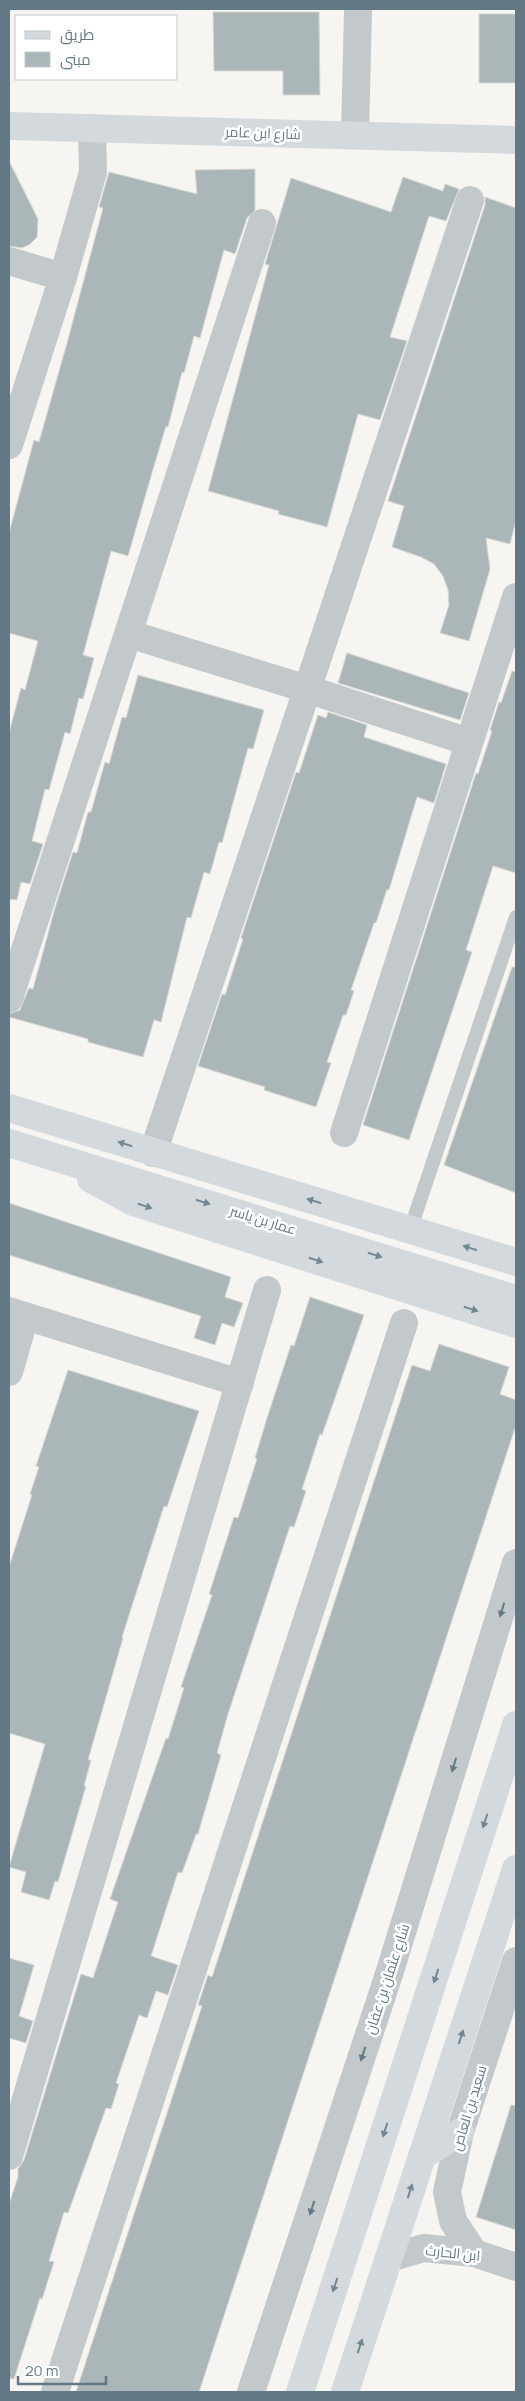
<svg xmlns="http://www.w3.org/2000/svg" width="525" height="2401" viewBox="0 0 525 2401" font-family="Manrope,Cairo,sans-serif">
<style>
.building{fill:#abb6b9;stroke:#d7d7d4}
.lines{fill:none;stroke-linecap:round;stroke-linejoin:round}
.lane{stroke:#c3c8ca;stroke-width:14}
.street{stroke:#c3c8ca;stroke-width:28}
.secondary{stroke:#d3d9dd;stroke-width:28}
.oneway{fill:#738792}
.oneway2{fill:#627985}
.labels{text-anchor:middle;stroke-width:5;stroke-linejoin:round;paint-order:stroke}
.street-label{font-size:14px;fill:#627985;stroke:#fff}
</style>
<rect width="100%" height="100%" fill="#f6f5f2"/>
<g class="building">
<polygon points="213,12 319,12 320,95 283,95 283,71 214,71"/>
<rect x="479" y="14" width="37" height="69"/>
<polygon points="9,161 38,219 37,237 30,244 22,248 9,246"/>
<polygon points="255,169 255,210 247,218 235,254 224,250 200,338 194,336 184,373 182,372 168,427 166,426 154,466 128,556 111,551 83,655 94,658 83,699 79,698 70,734 65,732 49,790 45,789 32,841 43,844 30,884 21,882 17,900 9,899 9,733 21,688 25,690 38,641 9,633 9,533 34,440 39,442 67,343 103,208 99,207 109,172 197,194 195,170"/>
<polygon points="403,177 443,191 445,184 459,189 446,221 429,216 390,337 407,341 380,420 358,414 327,527 278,514 279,511 208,491 269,265 265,264 291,178 391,212"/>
<polygon points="485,197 516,208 516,520 510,544 486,538 490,569 469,641 440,633 449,605 448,590 443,576 434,564 421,557 392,547 404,506 388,501 485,205"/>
<polygon points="347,653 469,693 460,720 338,683"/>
<polygon points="512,671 516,672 516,873 493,866 466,950 472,952 409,1140 363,1125 476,773 478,774 492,731 490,730 499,702 501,703"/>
<polygon points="138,675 264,710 253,749 248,748 222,843 219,842 210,874 204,872 191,918 187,917 161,1022 154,1020 143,1057 88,1042 88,1039 9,1017 9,1014 20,1010 29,988 33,989 55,908 73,852 77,853 88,812 91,812 105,762 109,764 122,717 126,718"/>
<polygon points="328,712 367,725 364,737 446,764 434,803 417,797 389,890 387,889 376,923 374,923 351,990 354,991 346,1015 343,1015 327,1062 331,1063 316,1107 264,1090 265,1087 198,1066 222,994 225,995 243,939 241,938 296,772 299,773 318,715 326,718"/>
<polygon points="512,967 516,967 516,1193 444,1165"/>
<polygon points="9,1203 231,1277 225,1297 243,1303 234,1327 222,1323 215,1345 194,1338 201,1316 9,1255"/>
<polygon points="310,1297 364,1315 322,1435 320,1434 302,1489 306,1491 294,1527 290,1526 228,1714 217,1753 221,1755 198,1834 196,1834 182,1873 178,1872 151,1956 178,1965 168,1995 156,1991 147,2018 139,2015 116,2083 119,2084 111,2109 106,2108 68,2213 64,2212 49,2261 54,2262 42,2299 40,2298 14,2379 9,2378 9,2204 18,2177 18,2169 24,2160 81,1974 93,1978 118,1902 110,1899 166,1738 168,1739 184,1688 181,1687 212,1595 209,1594 234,1517 238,1518 257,1459 255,1458 267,1418 291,1345 294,1346"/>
<polygon points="439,1344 509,1367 500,1394 516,1400 516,1425 199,2392 76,2392 202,2006 198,2005 208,1975 212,1977 412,1365 430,1371"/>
<polygon points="68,1370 199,1411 167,1507 164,1506 122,1637 123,1638 88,1760 91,1760 84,1786 86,1786 58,1882 55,1881 49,1900 21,1892 26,1872 9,1867 45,1744 9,1733 9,1567 32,1495 30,1494 39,1467 36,1466"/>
<polygon points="9,1958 34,1965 19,2016 33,2021 26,2043 9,2038"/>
<polygon points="511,2105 516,2106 516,2230 476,2217"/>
</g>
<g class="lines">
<polyline class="lane" points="410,1230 516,917"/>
<g class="street">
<polyline points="355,135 358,9"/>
<polyline points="9,261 63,277"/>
<polyline points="9,445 63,277 93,172 92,128"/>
<polyline points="129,634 307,689 469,742"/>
<polyline points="9,999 262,223"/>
<polyline points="344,1133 516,597"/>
<polyline points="153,1153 470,200"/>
<polyline points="9,1311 240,1383"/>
<polyline points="9,1372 25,1316"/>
<polyline points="9,2156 267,1290"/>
<polyline points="474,2253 453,2221 447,2192 460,2132 516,1961"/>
<polyline points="389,2258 424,2248 474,2253 516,2267"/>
<polyline points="55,2392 404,1323"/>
<polyline points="251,2392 390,1971 516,1563"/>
</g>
<g class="secondary">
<polyline points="9,126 516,140"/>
<polyline points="9,1108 516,1262"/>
<polyline points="9,1143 516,1299"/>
<polyline points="91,1179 133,1202 516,1324"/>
<polyline points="422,2156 460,2132"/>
<polyline points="300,2392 516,1725"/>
<polyline points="345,2392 516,1869"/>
</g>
</g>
<defs><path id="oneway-solid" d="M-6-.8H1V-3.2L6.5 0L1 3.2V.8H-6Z" transform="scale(1.25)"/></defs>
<g class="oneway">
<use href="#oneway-solid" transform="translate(125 1144) rotate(-163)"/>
<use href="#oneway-solid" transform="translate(314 1201) rotate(-163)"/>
<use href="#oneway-solid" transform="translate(203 1202) rotate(17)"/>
<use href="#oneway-solid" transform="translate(145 1206) rotate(18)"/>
<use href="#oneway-solid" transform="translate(470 1248) rotate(-163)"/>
<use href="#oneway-solid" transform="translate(375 1255) rotate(17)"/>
<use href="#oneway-solid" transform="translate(316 1260) rotate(18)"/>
<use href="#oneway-solid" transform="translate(471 1309) rotate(17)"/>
<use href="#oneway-solid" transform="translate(485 1821) rotate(108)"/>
<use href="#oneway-solid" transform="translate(436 1976) rotate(108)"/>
<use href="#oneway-solid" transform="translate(461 2037) rotate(-72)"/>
<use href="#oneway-solid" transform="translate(385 2130) rotate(108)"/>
<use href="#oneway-solid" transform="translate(410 2191) rotate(-72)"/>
<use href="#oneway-solid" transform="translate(335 2285) rotate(108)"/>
<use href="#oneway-solid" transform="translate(360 2346) rotate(-72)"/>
</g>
<g class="oneway2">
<use href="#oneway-solid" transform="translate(502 1610) rotate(107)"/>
<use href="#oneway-solid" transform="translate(454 1765) rotate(107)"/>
<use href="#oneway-solid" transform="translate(363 2054) rotate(108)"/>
<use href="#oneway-solid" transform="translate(312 2208) rotate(108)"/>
</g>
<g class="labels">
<g class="street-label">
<text transform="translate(263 133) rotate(2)" y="5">شارع ابن عامر</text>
<text transform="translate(263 1220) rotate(17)" y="5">عمار بن ياسر</text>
<text transform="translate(387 1979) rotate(-72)" y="5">شارع عثمان بن عفان</text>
<text transform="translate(469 2108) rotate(-73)" y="5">سعيد بن العاص</text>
<text transform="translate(453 2253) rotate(6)" y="5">ابن الحارث</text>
</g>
</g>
<rect width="525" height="2401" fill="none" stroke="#627985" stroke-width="20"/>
<rect x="15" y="15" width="162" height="65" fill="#ffffff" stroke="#c0c9ce"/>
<rect x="25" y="31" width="25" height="8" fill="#d3d9dd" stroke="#c0c9ce"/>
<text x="60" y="40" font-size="15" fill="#627985">طريق</text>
<rect x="25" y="52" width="25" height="15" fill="#abb6b9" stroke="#c0c9ce"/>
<text x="60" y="65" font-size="15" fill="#627985">مبنى</text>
<path d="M18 2376v8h88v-8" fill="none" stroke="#627985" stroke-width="2.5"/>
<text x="25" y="2376" font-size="15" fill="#627985" stroke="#ffffff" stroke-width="4" paint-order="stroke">20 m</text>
</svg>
